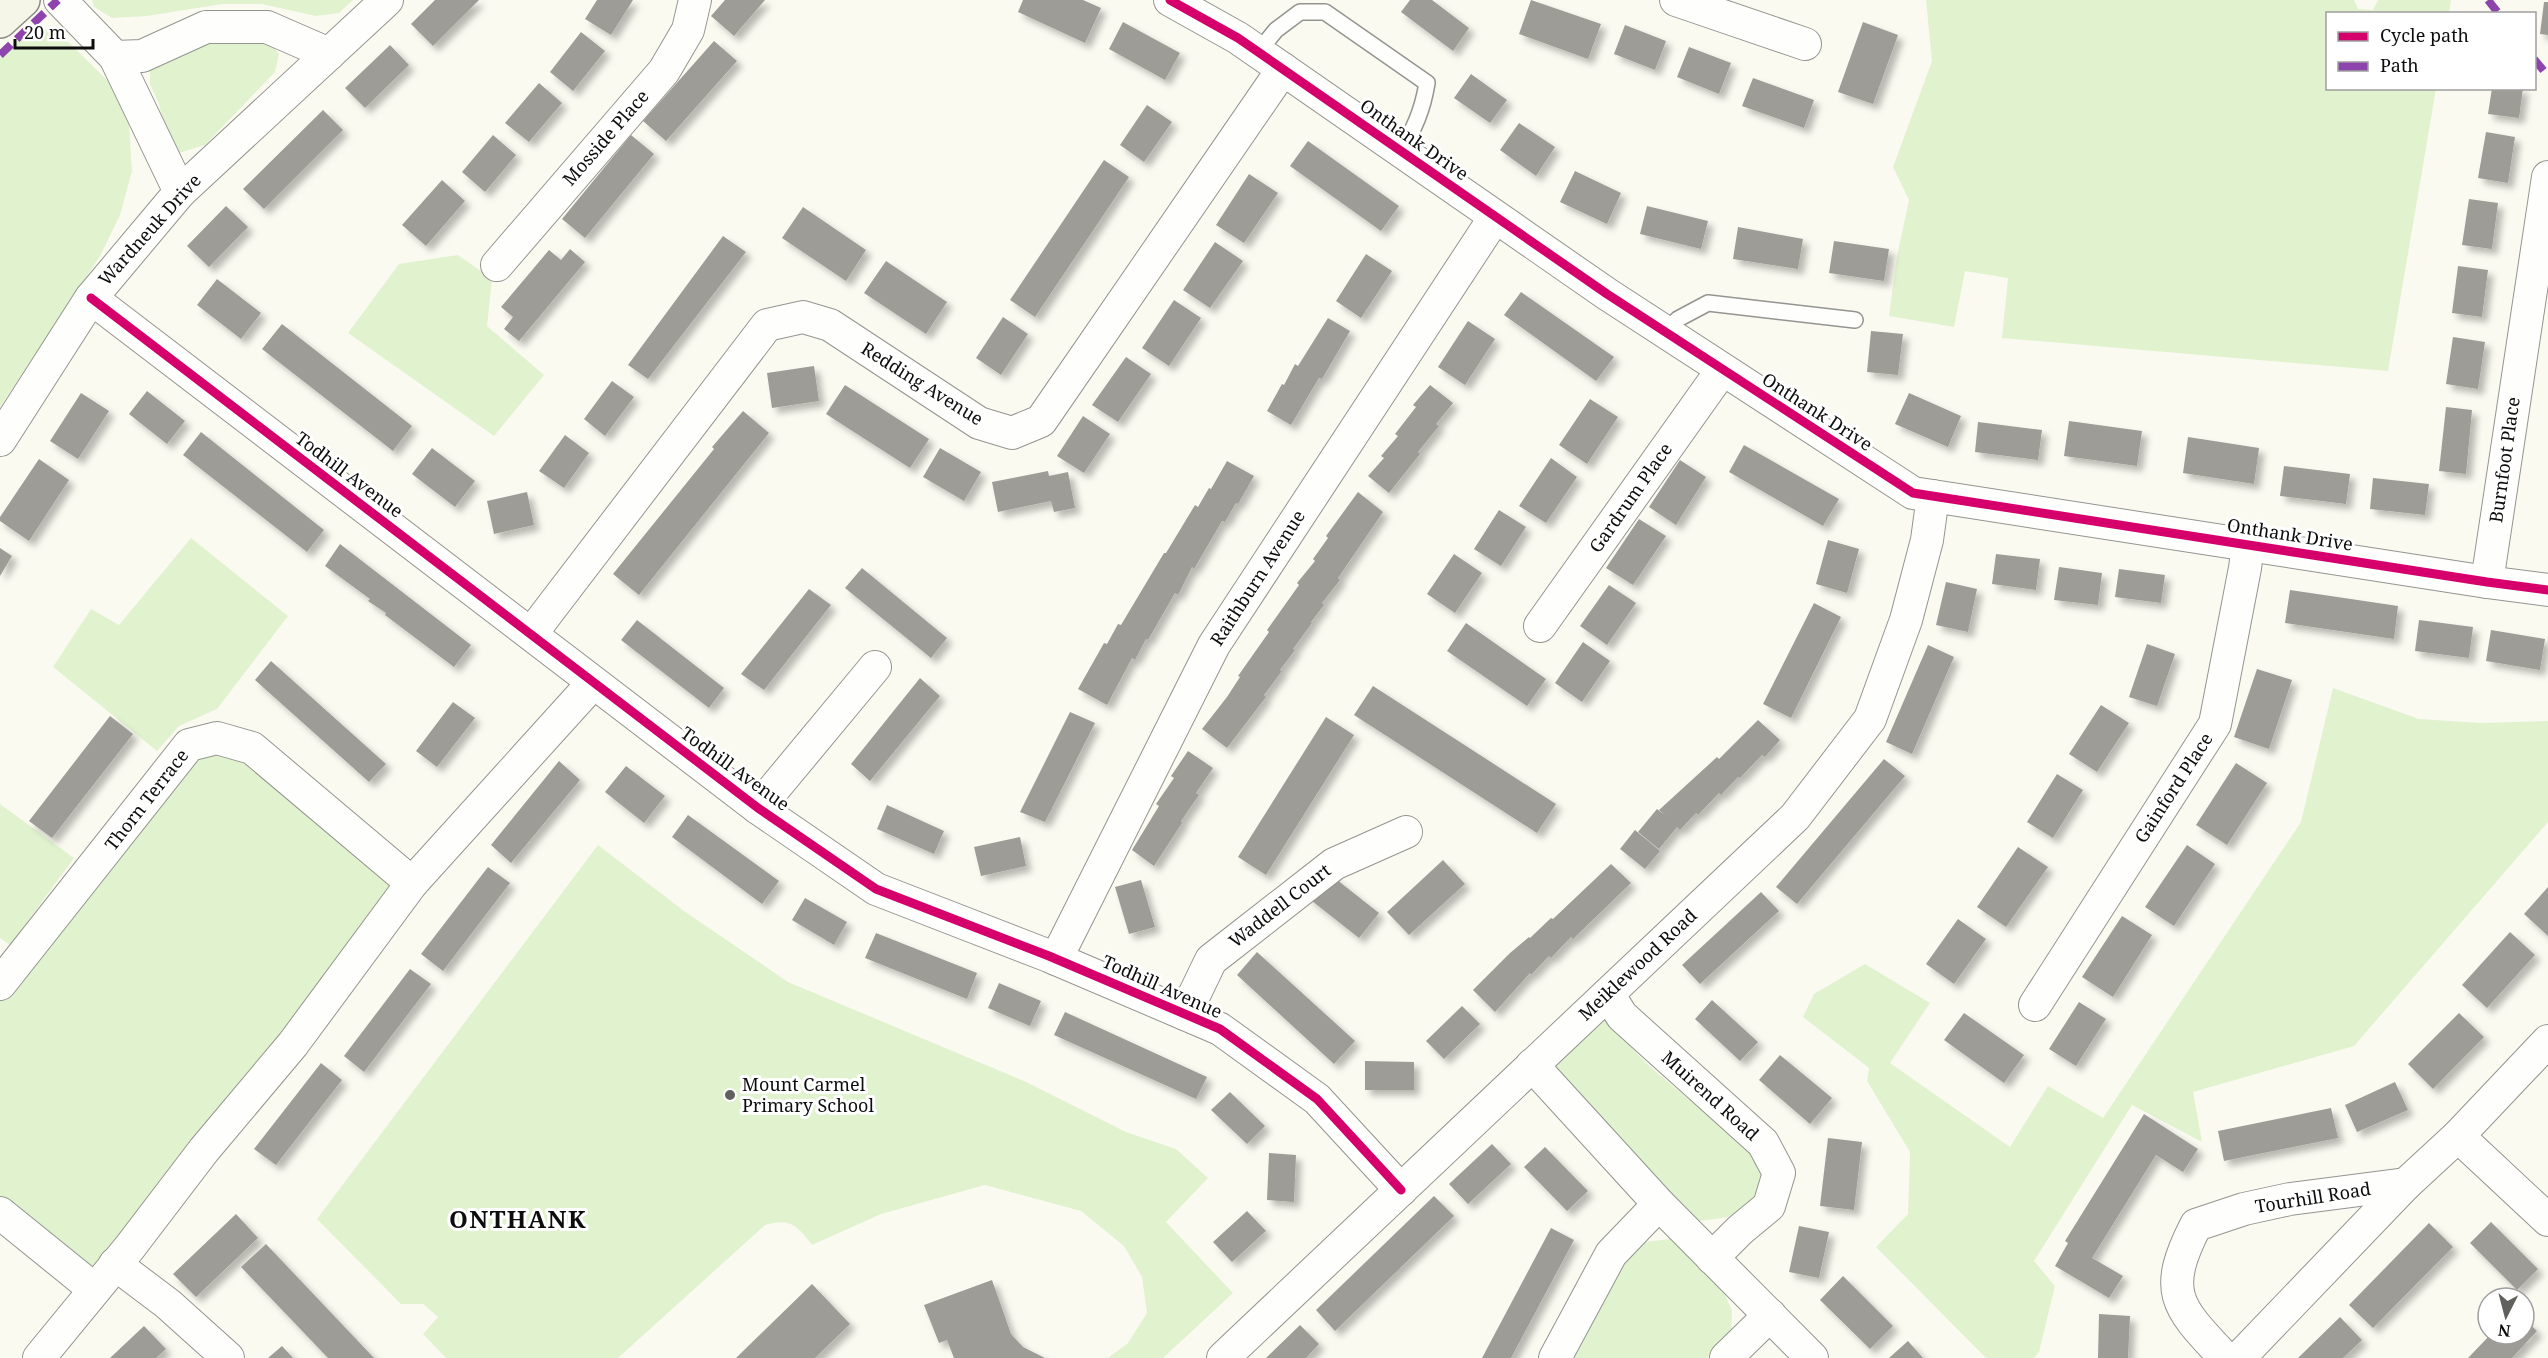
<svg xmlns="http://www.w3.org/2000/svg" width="2548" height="1358" viewBox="0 0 2548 1358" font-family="'Noto Serif',serif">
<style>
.green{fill:#e1f2cf}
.building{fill:#9e9c97;filter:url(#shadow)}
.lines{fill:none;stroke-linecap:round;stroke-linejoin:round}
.lane-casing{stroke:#949490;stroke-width:18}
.street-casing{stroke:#949490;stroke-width:34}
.secondary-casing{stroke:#8b8a86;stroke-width:36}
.lane{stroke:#fefefd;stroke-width:15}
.street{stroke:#fefefd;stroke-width:32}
.secondary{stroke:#f5f5e8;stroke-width:33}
.quiet{stroke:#8e44ad;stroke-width:8;stroke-dasharray:15 8;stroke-linecap:butt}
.cycleway-casing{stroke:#fff;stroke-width:13}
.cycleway{stroke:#d6006c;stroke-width:9}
.poi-dot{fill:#60605d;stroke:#fff;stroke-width:2}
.labels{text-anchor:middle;stroke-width:6;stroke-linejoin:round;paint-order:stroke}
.street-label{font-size:18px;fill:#0d0d0d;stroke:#fff}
.poi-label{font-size:18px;fill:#0d0d0d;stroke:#fff;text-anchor:start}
.district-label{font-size:24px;font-weight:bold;letter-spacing:1.5px;fill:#0d0d0d;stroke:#fff}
</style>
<defs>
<filter id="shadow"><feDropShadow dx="5.5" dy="5.5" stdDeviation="3" flood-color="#0004"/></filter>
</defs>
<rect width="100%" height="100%" fill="#fbfaf1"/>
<g class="green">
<polygon points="92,0 353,0 339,13 316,16 262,4 222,4 147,16 112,18 94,7"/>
<polygon points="1926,0 2354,0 2358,9 2373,10 2378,0 2451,0 2449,13 2328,14 2328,88 2436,89 2388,371 2002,338 2008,278 1965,271 1954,327 1889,316 1897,256 1909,200 1893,167 1932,61"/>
<polygon points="34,26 59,33 109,82 129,125 132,171 120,215 100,256 0,407 0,56"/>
<polygon points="264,36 279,54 275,72 205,145 179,153 170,151 159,104 150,84 150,69 181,41"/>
<polygon points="458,255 492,279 487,326 544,375 494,436 348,333 399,264"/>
<polygon points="191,538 288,616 217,709 179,726 157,751 53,667 91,609 119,625"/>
<polygon points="2333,688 2419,719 2480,723 2548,721 2548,822 2354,1046 2193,1092 2202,1142 2132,1105 2034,1261 2055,1286 2039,1352 2034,1358 1986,1358 1876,1247 1908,1214 1910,1152 1867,1081 1869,1068 1803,1017 1814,994 1865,964 1930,1003 1890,1063 2010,1147 2048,1086 2103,1118 2301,822"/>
<polygon points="193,751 246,751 404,883 92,1281 0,1206 0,993"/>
<polygon points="0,804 74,858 10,945 0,938"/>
<path d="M 598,845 L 684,911 L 788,982 L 1024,1081 L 1126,1132 L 1176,1149 L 1208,1178 L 1166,1222 L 1233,1293 L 1163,1358 L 1108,1358 L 1128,1343 L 1147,1313 L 1142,1277 L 1124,1246 L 1081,1211 L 985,1185 L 881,1214 L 812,1245 C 797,1225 790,1218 765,1225 L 618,1358 L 446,1358 L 423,1334 L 438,1317 L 423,1304 L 401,1304 L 317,1219 Z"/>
<path d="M 1595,1017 L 1605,1020 L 1648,1065 L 1688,1099 L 1736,1135 L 1763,1168 C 1755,1214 1741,1217 1697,1221 L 1563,1085 L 1553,1062 Z"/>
<polygon points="1670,1239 1723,1290 1732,1311 1731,1337 1707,1358 1574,1358 1623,1264 1645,1242"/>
</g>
<g class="building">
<polygon points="435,0 479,0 433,46 411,24"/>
<polygon points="597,0 633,0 611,35 585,19"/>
<polygon points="725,0 765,0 734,36 711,16"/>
<polygon points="1023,0 1083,0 1101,8 1085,43 1018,12"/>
<polygon points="1410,0 1432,0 1469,28 1453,51 1401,12"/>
<polygon points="1531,0 1601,24 1588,59 1519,34"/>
<polygon points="2544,2 2548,2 2548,35 2540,34"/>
<polygon points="1123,22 1180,53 1165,80 1109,49"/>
<polygon points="1863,22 1898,35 1873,104 1838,92"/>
<polygon points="1625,25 1666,41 1655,70 1614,54"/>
<polygon points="581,32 605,51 573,91 550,72"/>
<polygon points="714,41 737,61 666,141 643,121"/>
<polygon points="390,45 409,65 365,108 345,88"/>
<polygon points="1689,47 1731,63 1719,94 1677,77"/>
<polygon points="1471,74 1507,100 1490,123 1454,98"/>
<polygon points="1753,78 1814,100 1804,128 1742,106"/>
<polygon points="539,83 562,103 529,142 505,123"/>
<polygon points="2492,88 2523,88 2519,118 2488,114"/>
<polygon points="1147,105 1172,122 1144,162 1120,145"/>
<polygon points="323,110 343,130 264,209 243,189"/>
<polygon points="1519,123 1555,147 1536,176 1500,150"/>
<polygon points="2486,132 2515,137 2508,183 2478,178"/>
<polygon points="493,135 516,155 485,192 462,172"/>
<polygon points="631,135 654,154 585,238 562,219"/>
<polygon points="1308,141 1399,206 1381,231 1290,166"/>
<polygon points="1104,160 1129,177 1035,317 1010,300"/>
<polygon points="1575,171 1621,193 1607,224 1560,202"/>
<polygon points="1249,174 1278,193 1244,243 1216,225"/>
<polygon points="442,180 465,201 426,246 402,225"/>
<polygon points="2469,199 2498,203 2492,249 2462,245"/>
<polygon points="226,206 248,227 209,267 187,246"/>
<polygon points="1647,206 1708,221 1701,249 1640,234"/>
<polygon points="803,207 866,250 846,281 782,238"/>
<polygon points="1738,227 1803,239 1798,269 1733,259"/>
<polygon points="723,236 746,252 648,379 628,365"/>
<polygon points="1834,241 1889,249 1884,281 1829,273"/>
<polygon points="1215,242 1243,261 1210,308 1183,290"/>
<polygon points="570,249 585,262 519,341 504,329 513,317 501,307 549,250 561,260"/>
<polygon points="1366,254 1392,271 1361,318 1336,301"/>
<polygon points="886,261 947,302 926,334 864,293"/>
<polygon points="2458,266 2488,270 2482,317 2452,313"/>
<polygon points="217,279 261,313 241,339 197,305"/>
<polygon points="1521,292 1614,357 1596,381 1504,315"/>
<polygon points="1174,300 1201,318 1169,366 1142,348"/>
<polygon points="1003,317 1028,334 1001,375 976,358"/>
<polygon points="1328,318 1350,331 1322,379 1319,378 1291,425 1267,411 1282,384 1284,385 1295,364 1298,366"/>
<polygon points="1468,321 1495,339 1465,385 1438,367"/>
<polygon points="282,324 412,426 393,451 262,349"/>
<polygon points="1871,331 1903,334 1898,375 1867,372"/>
<polygon points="2453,337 2485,342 2478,389 2446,384"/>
<polygon points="1126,357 1151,374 1118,422 1092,405"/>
<polygon points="814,366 819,401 772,408 767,373"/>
<polygon points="612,381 634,397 605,436 584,419"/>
<polygon points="845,385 929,439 910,468 826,414"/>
<polygon points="1430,385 1453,403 1436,424 1439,426 1418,452 1420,454 1389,493 1368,476 1384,458 1381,456 1398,436 1395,434 1416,407 1413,405"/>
<polygon points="147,391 185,421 167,444 129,414"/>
<polygon points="81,393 109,411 78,459 50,441"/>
<polygon points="1909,393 1961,416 1948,447 1895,424"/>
<polygon points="1590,399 1618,417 1587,464 1559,445"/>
<polygon points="2446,407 2472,410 2466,474 2439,471"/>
<polygon points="743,411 769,433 639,595 613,574 714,449 712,447"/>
<polygon points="1083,416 1110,434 1084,473 1057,456"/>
<polygon points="2069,421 2142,431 2137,466 2064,456"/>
<polygon points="1978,422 2042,430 2038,460 1975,452"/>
<polygon points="201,432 324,530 307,552 183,455"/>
<polygon points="565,435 589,453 564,488 539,471"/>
<polygon points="2188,437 2259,448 2254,484 2183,473"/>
<polygon points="1744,445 1839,499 1823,526 1729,472"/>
<polygon points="432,448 475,481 455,507 412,474"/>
<polygon points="940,448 981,472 964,501 923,477"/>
<polygon points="1551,458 1577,477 1546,523 1519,506"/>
<polygon points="39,459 69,480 29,541 0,521 0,517"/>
<polygon points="1680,460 1706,477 1676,525 1649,507"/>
<polygon points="1227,461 1254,476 1238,504 1236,503 1225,522 1222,521 1194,569 1192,567 1178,595 1175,593 1148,640 1146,639 1135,660 1132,658 1107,705 1078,689 1104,643 1107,644 1118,624 1121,625 1164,553 1166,553 1195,505 1198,507 1209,488 1211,489"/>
<polygon points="2284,466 2350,474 2346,504 2280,496"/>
<polygon points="1048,471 1049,476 1068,472 1075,508 1054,512 1051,501 998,512 992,482"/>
<polygon points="2373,478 2429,484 2425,515 2370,509"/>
<polygon points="527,492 534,525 494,534 487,501"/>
<polygon points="1358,492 1383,512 1338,578 1340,580 1322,603 1324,605 1311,622 1312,623 1293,649 1295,650 1280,670 1282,671 1264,695 1266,697 1227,748 1202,729 1227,697 1240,677 1238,676 1269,632 1267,630 1299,585 1297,583 1315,561 1313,559 1328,538 1326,536"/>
<polygon points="1499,510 1526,527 1501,566 1474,549"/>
<polygon points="1639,519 1666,536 1633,585 1606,568"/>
<polygon points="1828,540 1859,549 1847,593 1816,584"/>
<polygon points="340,544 471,645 454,667 385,615 386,613 368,601 370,599 325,566"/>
<polygon points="0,548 12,556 0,576"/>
<polygon points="1454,554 1482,573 1455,613 1427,594"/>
<polygon points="1996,554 2040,559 2036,590 1992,584"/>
<polygon points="2059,567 2102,573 2098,605 2054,600"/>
<polygon points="862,568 947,638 931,658 845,588"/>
<polygon points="2119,569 2165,575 2161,603 2115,597"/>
<polygon points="1946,582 1977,589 1968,632 1936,625"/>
<polygon points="1609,585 1636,603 1607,645 1580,626"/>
<polygon points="809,589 831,605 764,690 741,674"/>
<polygon points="2290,590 2398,606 2394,639 2285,623"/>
<polygon points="1814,603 1841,617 1791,718 1763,704"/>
<polygon points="637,620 724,688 709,708 621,640"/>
<polygon points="2419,620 2473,627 2469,658 2415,651"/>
<polygon points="1466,623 1546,679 1527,706 1447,651"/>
<polygon points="2491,630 2545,639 2540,670 2486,661"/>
<polygon points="1583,642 1610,661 1582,702 1555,683"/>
<polygon points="2147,644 2175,654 2157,706 2129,697"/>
<polygon points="1928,645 1954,657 1912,754 1886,742"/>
<polygon points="271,661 386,764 369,782 255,680"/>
<polygon points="2257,669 2292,680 2269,749 2234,737"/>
<polygon points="920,678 940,696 870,781 851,764"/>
<polygon points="1373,686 1556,804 1537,833 1354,715"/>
<polygon points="453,702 475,718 437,767 416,751"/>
<polygon points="2101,705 2129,723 2097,772 2069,754"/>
<polygon points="1070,712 1095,723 1045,822 1020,812"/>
<polygon points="110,716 133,734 52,838 29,821"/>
<polygon points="1326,717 1354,735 1266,875 1238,857"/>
<polygon points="1758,720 1780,740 1765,757 1762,755 1740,778 1738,777 1721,795 1719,793 1698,815 1696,813 1680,830 1677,827 1659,849 1638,832 1657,809 1666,816 1659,810 1717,757 1719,759"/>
<polygon points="1188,751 1213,768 1196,793 1199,795 1181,821 1182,823 1154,866 1132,850 1159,806 1156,804 1174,778 1171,776"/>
<polygon points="1884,759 1905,776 1797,904 1776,887"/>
<polygon points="559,761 580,780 511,863 491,845"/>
<polygon points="2236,763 2267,783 2227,845 2196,825"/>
<polygon points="626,766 665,796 644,823 605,792"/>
<polygon points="2057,774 2083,790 2053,838 2027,822"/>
<polygon points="887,805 944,831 934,854 877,829"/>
<polygon points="688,815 779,881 762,904 672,837"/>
<polygon points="1635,830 1660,851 1645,869 1620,849"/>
<polygon points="1020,837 1026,866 981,876 974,847"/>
<polygon points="2187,845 2215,864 2174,926 2145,907"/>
<polygon points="2018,847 2048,867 2006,927 1977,907"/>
<polygon points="1443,860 1465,884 1409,935 1387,912"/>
<polygon points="1611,864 1631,883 1573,939 1571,937 1551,958 1549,956 1531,975 1530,973 1495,1012 1473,990 1510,953 1529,937 1530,938 1551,918 1553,919"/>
<polygon points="488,867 510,883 443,971 421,954"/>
<polygon points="1327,872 1379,913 1359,938 1307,897"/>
<polygon points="1141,880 1155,927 1129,934 1115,887"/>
<polygon points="2548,887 2548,936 2524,914"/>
<polygon points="1761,892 1779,911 1700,984 1682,965"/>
<polygon points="805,898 847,922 834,945 792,920"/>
<polygon points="2122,916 2152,935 2113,997 2082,977"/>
<polygon points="1958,919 1986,939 1954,984 1926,964"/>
<polygon points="2510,932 2535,955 2487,1008 2462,985"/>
<polygon points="876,933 977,973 967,999 865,958"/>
<polygon points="1257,952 1355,1041 1334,1064 1237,975"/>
<polygon points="410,969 431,984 364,1072 344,1056"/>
<polygon points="999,983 1041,1001 1030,1026 988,1008"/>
<polygon points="1712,1000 1758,1042 1740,1061 1695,1019"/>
<polygon points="2079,1002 2106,1019 2076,1066 2049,1049"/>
<polygon points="1462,1006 1480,1024 1444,1059 1426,1041"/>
<polygon points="1065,1012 1207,1077 1196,1099 1054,1035"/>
<polygon points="1964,1013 2024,1055 2004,1083 1944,1040"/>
<polygon points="2459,1013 2484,1037 2433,1089 2408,1064"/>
<polygon points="1780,1055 1832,1098 1810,1124 1759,1080"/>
<polygon points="1365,1061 1414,1062 1414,1090 1365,1090"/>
<polygon points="321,1063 342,1080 276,1165 254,1149"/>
<polygon points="2395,1082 2408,1110 2357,1132 2345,1105"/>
<polygon points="1230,1092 1265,1126 1247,1144 1211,1110"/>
<polygon points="2331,1108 2338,1138 2224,1161 2218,1131"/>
<polygon points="2144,1114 2198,1149 2183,1172 2156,1155 2092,1258 2123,1276 2109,1298 2055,1266 2068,1243 2065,1241"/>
<polygon points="1828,1138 1862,1142 1854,1210 1820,1206"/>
<polygon points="1492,1144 1511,1164 1468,1204 1449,1184"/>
<polygon points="1545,1147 1588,1191 1567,1211 1524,1167"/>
<polygon points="1269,1153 1296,1155 1294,1202 1267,1200"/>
<polygon points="1434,1196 1454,1216 1335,1331 1316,1310"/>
<polygon points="1247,1211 1266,1231 1232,1262 1213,1242"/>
<polygon points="236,1214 258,1238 196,1297 173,1274"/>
<polygon points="2491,1222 2538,1269 2517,1290 2470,1243"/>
<polygon points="2429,1223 2453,1247 2373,1328 2349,1305"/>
<polygon points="1799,1226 1829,1232 1819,1278 1789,1272"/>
<polygon points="1551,1228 1574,1240 1511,1358 1482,1358"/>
<polygon points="266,1244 374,1358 328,1358 241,1267"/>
<polygon points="1843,1276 1893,1326 1870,1349 1820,1300"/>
<polygon points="992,1280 1011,1334 1023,1347 1045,1358 954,1358 947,1340 939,1343 924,1305"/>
<polygon points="812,1284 850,1324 815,1358 736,1358"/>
<polygon points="2099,1314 2130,1316 2128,1358 2098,1358"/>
<polygon points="2340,1317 2362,1340 2343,1358 2298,1358"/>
<polygon points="2524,1319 2537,1331 2512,1358 2468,1358 2491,1334 2524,1334"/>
<polygon points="1300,1325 1319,1344 1306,1358 1266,1358"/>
<polygon points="144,1326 166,1349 156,1358 110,1358"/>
<polygon points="1908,1341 1923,1358 1889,1358"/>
<polygon points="282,1346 293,1358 268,1358"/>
</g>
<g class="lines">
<g class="lane-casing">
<g id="lane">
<path d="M 1258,52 L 1276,30 L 1300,12 L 1325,12 L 1427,83 C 1423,108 1415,130 1400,150"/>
<polyline points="1664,332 1678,319 1708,303 1855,320"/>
</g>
</g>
<g class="street-casing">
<g id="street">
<polyline points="60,0 115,57 180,192"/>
<polyline points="1170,0 1238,38 1607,294 1913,493 2487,582 2548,590"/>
<polyline points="1676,0 1805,44"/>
<polyline points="115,57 142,56 206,27 267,27 329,54"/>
<polyline points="497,265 664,71 688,30 695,0"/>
<polyline points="91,298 758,808 876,889 1049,956 1220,1029 1317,1099 1401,1190"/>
<polyline points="0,440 91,298 180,192 387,0"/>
<polyline points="2487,582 2548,177"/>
<polyline points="1540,626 1722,370"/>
<polyline points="531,634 767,325 803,317 830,325 979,423 1012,433 1041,421 1283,69"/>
<polyline points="758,808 875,667"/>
<polyline points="1056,959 1214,645 1495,217"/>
<polyline points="0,984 189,745 217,738 252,748 412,883"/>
<polyline points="1608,994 1622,1016 1763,1143 1779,1173 1769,1206 1740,1230 1712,1258"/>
<polyline points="2035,1005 2215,724 2245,568 2248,545"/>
<polyline points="1185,1014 1211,960 1334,864 1406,832"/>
<polyline points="1532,1065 1659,1204 1812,1358"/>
<polyline points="2458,1136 2548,1220"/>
<polyline points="0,1213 94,1289"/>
<polyline points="115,1264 168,1304 228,1358"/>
<polyline points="39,1358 130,1247 204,1150 293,1044 412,883 593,683"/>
<polyline points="1223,1358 1795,817 1870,719 1906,620 1927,540 1933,496"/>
<polyline points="1555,1358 1611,1254 1659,1204"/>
<polyline points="1726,1358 1770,1315"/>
<path d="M 2225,1358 C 2177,1307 2161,1293 2196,1225 L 2244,1209 L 2290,1199 L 2406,1184"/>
<polyline points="2239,1358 2406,1184 2458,1136 2548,1041"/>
</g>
</g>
<g class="secondary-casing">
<polyline id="secondary" points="0,21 23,0"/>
</g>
<use href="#lane" class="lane"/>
<use href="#street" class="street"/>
<use href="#secondary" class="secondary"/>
<g class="quiet">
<polyline points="2488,0 2499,14"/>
<polyline points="0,55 58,0"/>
<polyline points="2534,59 2548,76"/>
</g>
<g class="cycleway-casing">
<g id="cycleway">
<polyline points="1170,0 1238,38 1607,294 1913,493 2487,582 2548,590"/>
<polyline points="91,298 758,808 876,889 1049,956 1220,1029 1317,1099 1401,1190"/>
</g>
</g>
<use href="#cycleway" class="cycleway"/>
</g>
<circle class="poi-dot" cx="730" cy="1095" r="6"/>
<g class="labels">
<g class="street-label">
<text transform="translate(606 138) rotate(-49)" y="6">Mosside Place</text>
<text transform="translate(1414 140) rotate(35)" y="6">Onthank Drive</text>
<text transform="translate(150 230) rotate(-48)" y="6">Wardneuk Drive</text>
<text transform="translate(922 384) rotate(32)" y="6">Redding Avenue</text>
<text transform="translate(1817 412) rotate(33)" y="6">Onthank Drive</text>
<text transform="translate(2505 460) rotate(-82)" y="6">Burnfoot Place</text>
<text transform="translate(349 475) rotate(37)" y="6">Todhill Avenue</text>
<text transform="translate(1631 498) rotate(-55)" y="6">Gardrum Place</text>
<text transform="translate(2290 535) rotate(9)" y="6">Onthank Drive</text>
<text transform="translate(1258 578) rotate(-57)" y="6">Raithburn Avenue</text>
<text transform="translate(735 769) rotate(36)" y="6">Todhill Avenue</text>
<text transform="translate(2174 788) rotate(-57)" y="6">Gainford Place</text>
<text transform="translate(147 800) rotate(-52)" y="6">Thorn Terrace</text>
<text transform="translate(1280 906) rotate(-38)" y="6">Waddell Court</text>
<text transform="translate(1638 965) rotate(-43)" y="6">Meiklewood Road</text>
<text transform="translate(1162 987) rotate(24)" y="6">Todhill Avenue</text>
<text transform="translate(1710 1096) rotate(42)" y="6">Muirend Road</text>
<text transform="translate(2313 1198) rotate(-9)" y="6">Tourhill Road</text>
</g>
<g class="poi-label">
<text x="742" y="1091">Mount Carmel<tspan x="742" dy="21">Primary School</tspan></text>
</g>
<g class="district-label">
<text x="518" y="1228">ONTHANK</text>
</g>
</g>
<rect x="2326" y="12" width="210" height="78" fill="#ffffff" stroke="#9e9e9e" stroke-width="1.5"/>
<rect x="2338" y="32" width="30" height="9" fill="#d6006c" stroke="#9e9e9e" stroke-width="1.5"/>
<text x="2380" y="42" font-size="18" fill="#0d0d0d">Cycle path</text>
<rect x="2338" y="62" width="30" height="9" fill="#8e44ad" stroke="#9e9e9e" stroke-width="1.5"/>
<text x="2380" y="72" font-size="18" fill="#0d0d0d">Path</text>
<g transform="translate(2506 1316) rotate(186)"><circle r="28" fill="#ffffff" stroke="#9e9e9e" stroke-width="1.5"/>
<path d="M0-4.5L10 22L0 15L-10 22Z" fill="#60605d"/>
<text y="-9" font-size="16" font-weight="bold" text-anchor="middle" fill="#0d0d0d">N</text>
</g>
<path d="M15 39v9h78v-9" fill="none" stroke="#0d0d0d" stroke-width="3"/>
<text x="24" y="39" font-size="18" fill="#0d0d0d" stroke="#ffffff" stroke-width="4.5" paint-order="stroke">20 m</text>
</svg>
